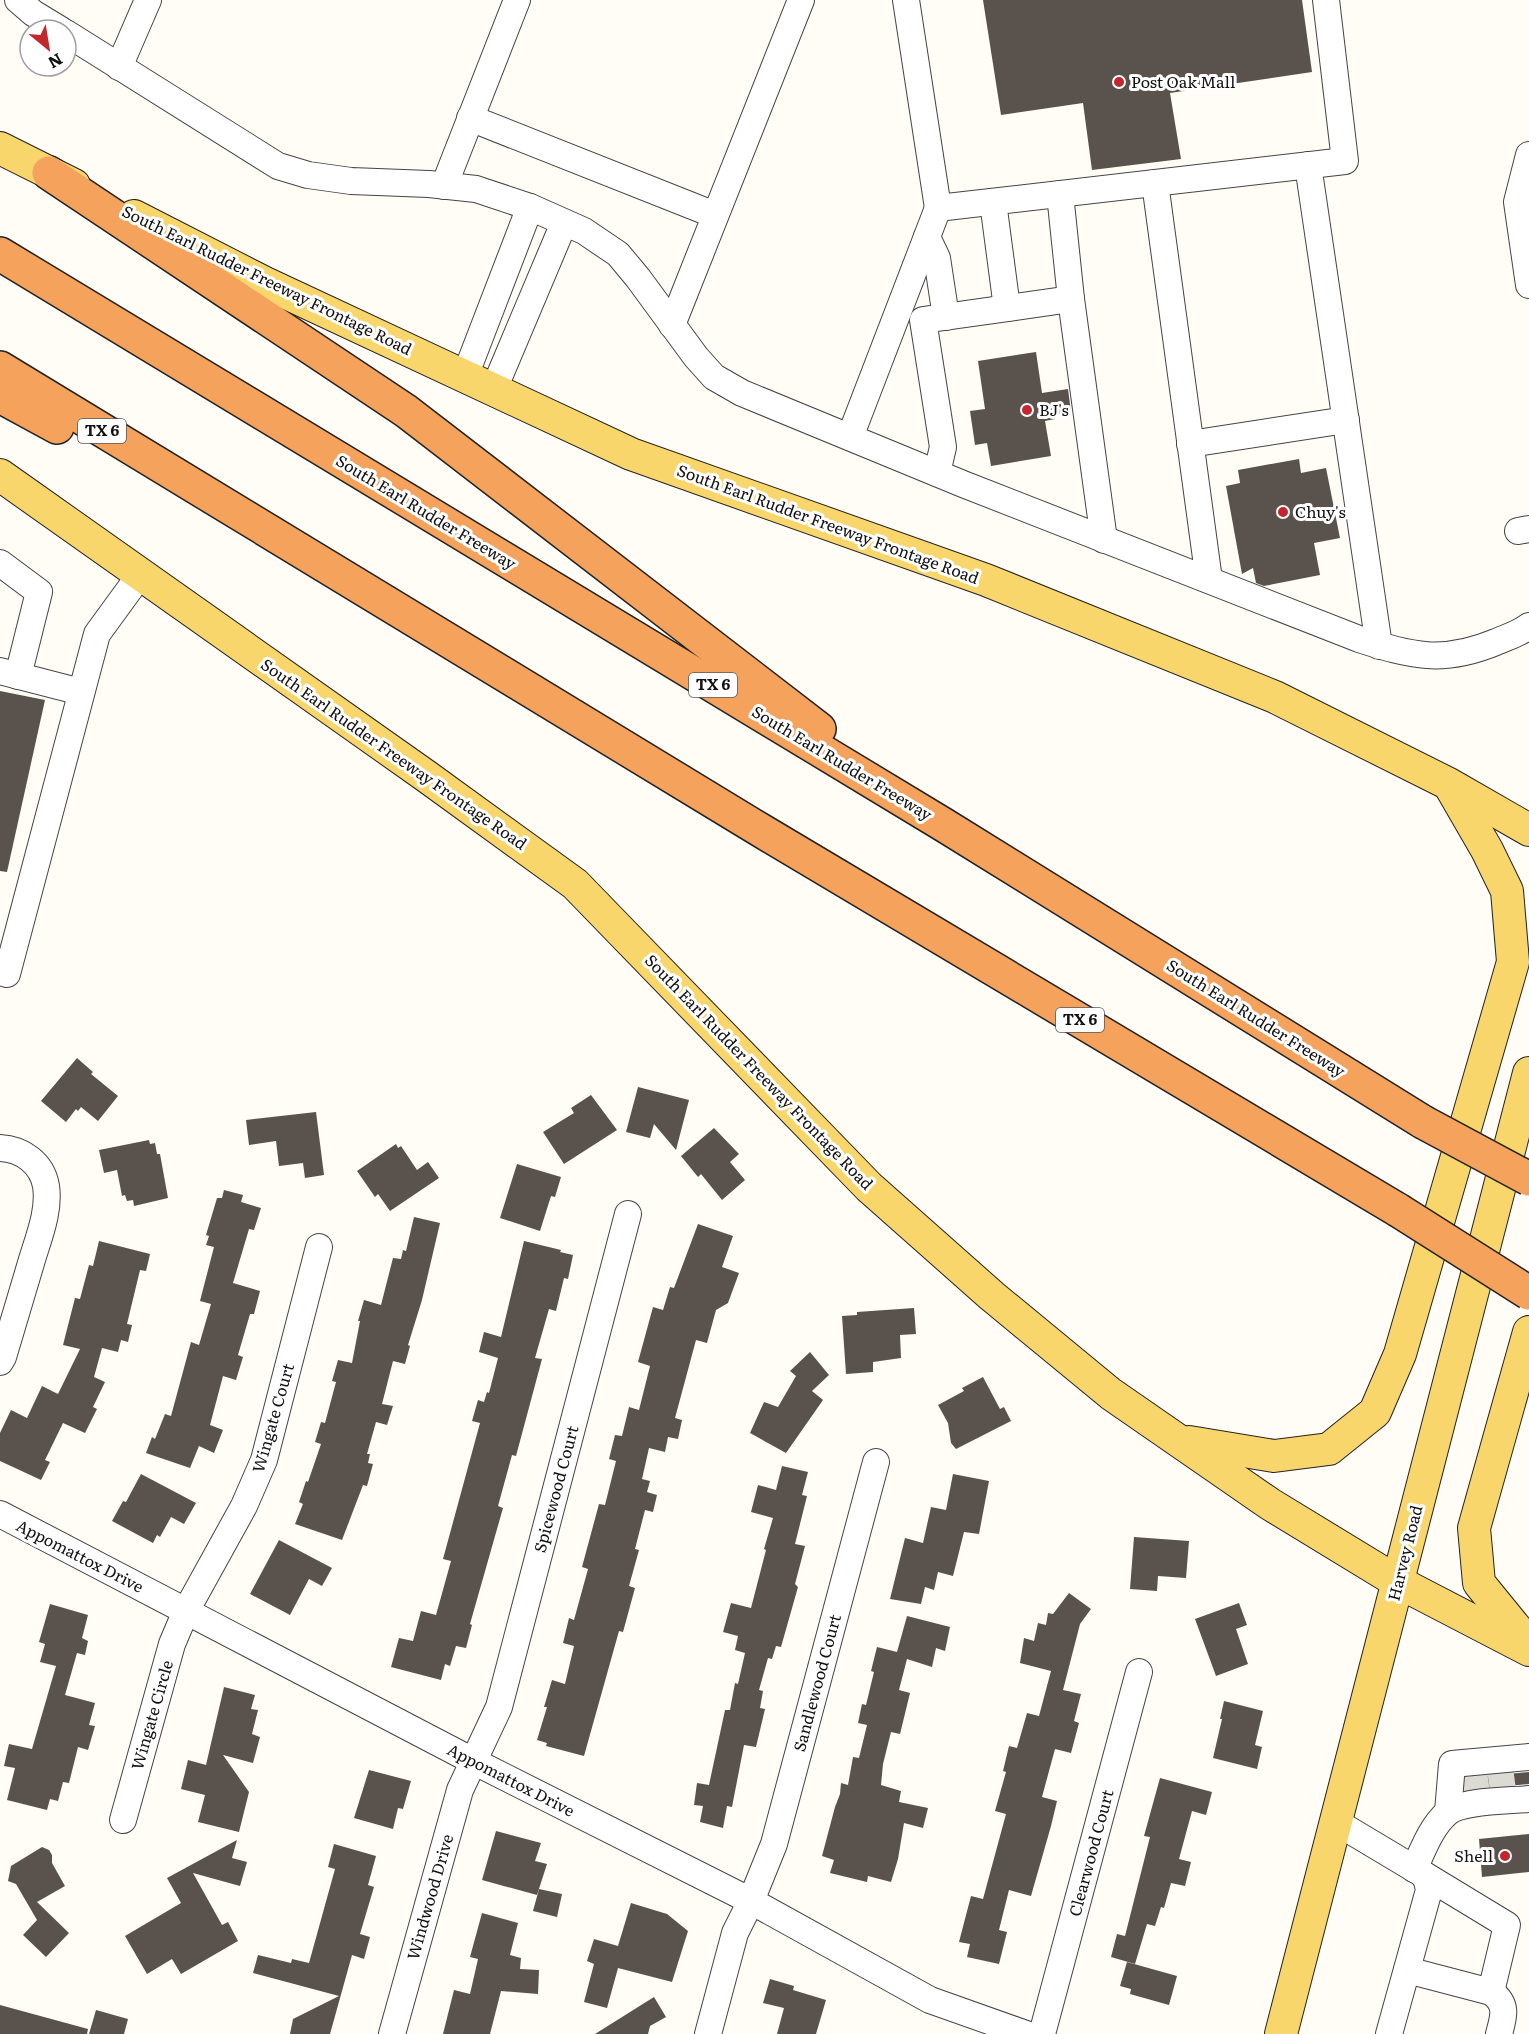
<svg xmlns="http://www.w3.org/2000/svg" width="1529" height="2034" viewBox="0 0 1529 2034" font-family="Literata,serif">
<style>
.building{fill:#5a524d}
.lines{fill:none;stroke-linecap:round;stroke-linejoin:round}
.minor-tunnel{stroke:#dbdad3;stroke-width:26;stroke-dasharray:26 13;stroke-linecap:butt}
.minor-casing{stroke:#444;stroke-width:28}
.major-casing{stroke:#222;stroke-width:34}
.highway-casing{stroke:#222;stroke-width:36}
.minor{stroke:#fff;stroke-width:26}
.major{stroke:#f9d66b;stroke-width:32}
.highway{stroke:#f5a25d;stroke-width:33}
.highway-bridge-casing{stroke:#222;stroke-width:36;stroke-linecap:butt}
.highway-bridge{stroke:#f5a25d;stroke-width:33}
.poi-dot{fill:#c4262e;stroke:#fff;stroke-width:2}
.labels{text-anchor:middle;stroke-width:6;stroke-linejoin:round;paint-order:stroke}
.shield{fill:#fff;stroke:#585858;stroke-width:1.5}
.shield-label{font-size:15px;font-weight:bold;fill:#111}
.poi-label{font-size:16px;fill:#111;stroke:#fff;text-anchor:start}
.street-label{font-size:16px;fill:#111;stroke:#fff}
</style>
<rect width="100%" height="100%" fill="#fffdf5"/>
<g class="building">
<polygon points="983,0 1302,0 1312,72 1170,93 1181,159 1092,170 1083,103 1001,115"/>
<polygon points="1036,352 1042,393 1068,389 1071,412 1055,415 1055,419 1045,421 1051,456 991,466 987,443 975,445 970,411 985,409 978,361"/>
<polygon points="1299,459 1301,473 1326,468 1340,538 1314,543 1320,575 1264,586 1256,583 1253,568 1242,574 1226,486 1240,483 1238,470"/>
<polygon points="0,691 45,700 7,872 0,871"/>
<polygon points="77,1058 93,1072 91,1074 118,1096 98,1121 81,1107 78,1111 76,1109 66,1122 41,1101"/>
<polygon points="638,1087 689,1100 676,1150 654,1124 650,1138 626,1132"/>
<polygon points="591,1095 617,1130 564,1164 543,1132 574,1113 571,1108"/>
<polygon points="316,1112 324,1175 305,1178 303,1163 279,1166 276,1141 249,1145 246,1120"/>
<polygon points="714,1128 739,1154 730,1162 745,1180 722,1200 701,1174 698,1177 681,1156"/>
<polygon points="149,1140 150,1144 155,1143 157,1154 160,1154 168,1198 134,1206 133,1200 127,1201 125,1195 122,1196 117,1170 104,1173 99,1150"/>
<polygon points="396,1144 398,1148 401,1146 417,1170 428,1162 439,1178 390,1211 378,1194 375,1197 357,1171"/>
<polygon points="517,1164 561,1177 555,1197 551,1196 540,1231 500,1218"/>
<polygon points="224,1190 243,1195 241,1202 261,1208 254,1230 249,1229 233,1283 260,1291 254,1314 250,1314 238,1355 243,1357 236,1380 223,1376 210,1425 223,1430 214,1453 199,1446 190,1468 146,1453 152,1437 155,1439 165,1414 171,1416 191,1342 199,1345 211,1304 200,1301 214,1247 206,1245 209,1236 206,1235 217,1198 222,1198"/>
<polygon points="414,1217 440,1223 422,1300 408,1345 410,1346 405,1364 393,1361 382,1404 393,1406 387,1425 376,1422 367,1454 370,1454 368,1463 373,1464 367,1486 363,1485 342,1540 295,1524 303,1504 299,1502 306,1481 308,1482 321,1444 315,1442 321,1422 325,1423 336,1382 332,1381 338,1360 352,1363 360,1321 358,1321 364,1300 381,1305 393,1258 401,1259 403,1250 406,1251"/>
<polygon points="698,1224 733,1236 722,1267 739,1273 728,1303 716,1310 707,1343 696,1340 675,1418 682,1420 678,1439 668,1437 665,1452 649,1448 642,1479 650,1481 647,1492 657,1495 653,1512 645,1510 635,1549 639,1550 629,1586 635,1588 623,1632 619,1631 584,1756 546,1746 547,1743 537,1740 547,1707 544,1707 552,1680 565,1684 574,1646 563,1643 569,1618 574,1620 588,1569 582,1567 599,1504 605,1505 616,1461 609,1459 615,1435 622,1436 629,1407 639,1410 650,1366 638,1362 653,1307 663,1310 670,1287 674,1288"/>
<polygon points="99,1241 150,1254 146,1271 140,1270 127,1324 132,1325 128,1342 121,1340 118,1352 102,1348 94,1377 105,1382 93,1407 97,1409 85,1433 63,1423 45,1460 50,1462 41,1480 0,1461 0,1433 11,1410 27,1418 42,1386 58,1394 80,1349 63,1345 75,1298 80,1299 89,1265 93,1266"/>
<polygon points="524,1241 561,1250 560,1252 573,1255 568,1279 564,1278 556,1311 549,1309 535,1358 542,1359 516,1456 512,1455 498,1506 503,1508 470,1624 472,1625 466,1648 456,1646 450,1666 445,1664 441,1680 391,1667 399,1638 413,1641 421,1611 436,1615 451,1561 443,1559 480,1423 472,1421 478,1400 484,1402 487,1392 489,1393 498,1358 479,1352 484,1332 501,1337"/>
<polygon points="914,1308 916,1334 900,1335 901,1358 873,1362 873,1372 846,1374 842,1316 857,1315 857,1312"/>
<polygon points="810,1352 829,1375 812,1391 823,1400 786,1453 750,1433 764,1402 778,1407 796,1376 790,1371"/>
<polygon points="983,1377 1000,1409 1004,1407 1011,1421 956,1449 951,1443 948,1423 938,1405 964,1391 962,1388"/>
<polygon points="782,1466 808,1472 802,1495 807,1496 795,1544 805,1546 795,1584 798,1587 781,1647 776,1646 772,1659 768,1658 759,1690 763,1691 760,1708 765,1709 756,1747 744,1745 732,1807 727,1806 723,1828 700,1822 703,1806 694,1805 697,1783 709,1785 725,1710 730,1710 735,1683 738,1684 745,1653 735,1650 738,1636 723,1632 731,1603 751,1608 766,1550 764,1549 773,1518 751,1512 758,1485 776,1490"/>
<polygon points="141,1474 196,1503 184,1524 171,1517 160,1537 157,1535 153,1543 112,1521 123,1501 126,1502"/>
<polygon points="953,1474 989,1481 979,1534 964,1532 953,1576 938,1572 934,1590 925,1587 921,1604 890,1599 905,1538 923,1543 931,1507 946,1510"/>
<polygon points="1134,1537 1189,1541 1186,1578 1158,1576 1157,1591 1130,1589"/>
<polygon points="279,1540 332,1568 322,1586 309,1579 290,1615 250,1594"/>
<polygon points="1069,1593 1091,1609 1080,1624 1063,1690 1081,1694 1074,1721 1079,1723 1071,1753 1055,1749 1042,1797 1057,1801 1051,1826 1031,1896 1009,1890 999,1930 1007,1932 999,1964 967,1957 970,1944 959,1942 971,1896 983,1899 1006,1814 995,1811 1006,1772 1003,1771 1009,1746 1017,1748 1027,1713 1039,1716 1051,1671 1020,1663 1024,1638 1034,1641 1038,1623 1046,1625 1048,1613 1053,1614"/>
<polygon points="1239,1603 1247,1625 1236,1629 1248,1664 1216,1676 1195,1619"/>
<polygon points="50,1604 88,1615 82,1638 88,1641 85,1655 77,1653 65,1695 95,1703 89,1725 95,1726 88,1750 78,1747 69,1783 63,1782 58,1801 50,1799 47,1810 7,1800 15,1768 4,1766 9,1744 32,1749 56,1666 40,1662 45,1644 39,1642"/>
<polygon points="907,1616 950,1627 945,1651 936,1648 932,1667 907,1659 899,1690 910,1693 900,1734 891,1732 883,1764 881,1785 901,1791 899,1802 928,1808 923,1828 904,1823 898,1859 891,1882 868,1876 867,1882 830,1873 834,1860 822,1856 835,1807 840,1794 841,1783 848,1785 853,1757 859,1758 867,1725 858,1723 862,1704 866,1705 874,1672 871,1671 877,1647 897,1652"/>
<polygon points="224,1687 255,1695 251,1709 258,1710 252,1734 260,1737 253,1763 223,1755 249,1792 239,1832 198,1822 205,1795 181,1789 188,1760 206,1765"/>
<polygon points="1224,1701 1263,1711 1255,1745 1262,1747 1257,1769 1213,1758 1222,1719 1220,1719"/>
<polygon points="369,1770 411,1781 403,1809 398,1808 393,1829 354,1818"/>
<polygon points="1529,1772 1529,1784 1465,1790 1466,1778"/>
<polygon points="1160,1778 1212,1792 1206,1815 1192,1811 1179,1859 1191,1862 1185,1886 1171,1883 1164,1908 1161,1907 1155,1926 1147,1924 1135,1964 1111,1957 1117,1934 1125,1936 1150,1837 1144,1836"/>
<polygon points="496,1831 541,1843 535,1861 547,1864 537,1895 482,1880"/>
<polygon points="1529,1834 1529,1872 1482,1877 1479,1839"/>
<polygon points="237,1840 232,1858 247,1862 240,1886 193,1873 222,1925 228,1922 238,1941 181,1974 172,1959 147,1974 125,1936 181,1903 167,1878"/>
<polygon points="334,1844 376,1856 368,1885 374,1887 360,1934 370,1937 364,1959 352,1955 330,2034 290,2034 293,2019 339,1996 253,1973 258,1955 291,1963 292,1959 309,1963 335,1869 328,1867"/>
<polygon points="42,1847 49,1850 52,1855 52,1863 65,1886 37,1902 69,1933 46,1957 23,1935 37,1920 16,1884 8,1881 11,1866"/>
<polygon points="539,1889 562,1894 557,1917 533,1911"/>
<polygon points="631,1903 667,1914 688,1931 672,1982 618,1968 607,2008 584,2002 594,1964 587,1961 594,1939 618,1946"/>
<polygon points="482,1913 518,1923 510,1955 521,1958 520,1969 539,1970 538,1994 501,1991 490,2034 443,2034 454,1990 470,1994 478,1959 470,1957"/>
<polygon points="1127,1962 1177,1976 1169,2005 1130,1994 1131,1989 1120,1986"/>
<polygon points="770,1979 794,1986 793,1990 826,2000 816,2034 777,2034 784,2008 763,2003"/>
<polygon points="654,1997 666,2017 650,2026 648,2034 595,2034"/>
<polygon points="0,2005 88,2029 87,2034 0,2034"/>
<polygon points="96,2010 128,2019 124,2034 89,2034"/>
</g>
<g class="lines">
<g class="minor-tunnel">
<polyline points="1500,1768 1503,1791"/>
<polyline points="1474,1771 1477,1794"/>
</g>
<g class="minor-casing">
<g id="minor">
<polyline points="18,0 33,13 61,30"/>
<polyline points="906,0 938,208 1345,161 1326,0"/>
<path d="M 66,33 L 278,166 L 308,175 L 351,181 L 429,184 L 476,189 L 530,207 L 584,231 L 618,254 L 638,278 L 696,357 L 714,377 L 742,393 L 963,484 L 1359,639 C 1412,656 1443,664 1496,642 C 1507,637 1519,634 1529,626"/>
<polyline points="119,67 148,0"/>
<polyline points="470,118 715,215"/>
<polyline points="1529,155 1517,202 1529,285"/>
<polyline points="1308,165 1379,646"/>
<polyline points="1155,183 1209,580"/>
<polyline points="444,186 517,0"/>
<polyline points="1060,194 1071,299 1104,540"/>
<polyline points="993,202 1007,308"/>
<polyline points="927,237 937,258 946,317"/>
<polyline points="672,325 801,0"/>
<polyline points="465,376 530,207"/>
<polyline points="494,389 564,223"/>
<polyline points="850,437 938,208"/>
<polyline points="1190,444 1346,420"/>
<polyline points="937,473 943,447 923,320 1071,299"/>
<polyline points="1518,531 1529,529"/>
<polyline points="0,563 39,592 18,676"/>
<polyline points="0,671 81,692"/>
<polyline points="0,972 7,974 97,634 140,575"/>
<path d="M 0,1148 C 22,1149 42,1163 46,1186 C 50,1211 38,1239 31,1263 C 22,1294 12,1326 3,1357 L 0,1362"/>
<polyline points="0,1514 473,1761 751,1901 930,2000 1026,2034"/>
<polyline points="1448,1812 1452,1764 1529,1757"/>
<polyline points="123,1820 172,1644 186,1611 244,1506 264,1460 319,1247"/>
<polyline points="1336,1822 1423,1874 1427,1881 1429,1890 1389,2034"/>
<path d="M 1414,1869 C 1423,1850 1431,1827 1447,1813 C 1462,1800 1509,1801 1529,1799"/>
<polyline points="1423,1874 1507,1925 1491,1992"/>
<path d="M 1407,1970 L 1491,1992 C 1508,2004 1504,2016 1499,2034"/>
<polyline points="392,2034 460,1790 499,1707 628,1214"/>
<polyline points="708,2034 735,1933 751,1901 774,1844 876,1462"/>
<polyline points="1042,2034 1139,1672"/>
</g>
</g>
<g class="major-casing">
<g id="major">
<polyline points="0,148 74,185"/>
<polyline points="134,216 265,283 631,454 986,580 1275,697 1449,784 1529,830"/>
<polyline points="0,475 426,776 575,884 869,1187 992,1296 1111,1394 1270,1504 1398,1582 1529,1650"/>
<polyline points="1189,1442 1274,1456 1329,1449 1375,1412 1400,1354 1513,962 1507,891 1487,850 1450,786"/>
<polyline points="1527,1642 1479,1583 1474,1528 1529,1332"/>
<polyline points="1281,2034 1529,1073"/>
</g>
</g>
<g class="highway-casing">
<g id="highway">
<polyline points="49,173 406,411 819,729"/>
<polyline points="0,254 944,825 1423,1122"/>
<polyline points="0,368 762,831 1398,1210"/>
<polyline points="0,396 57,427"/>
</g>
</g>
<use href="#minor" class="minor"/>
<use href="#major" class="major"/>
<use href="#highway" class="highway"/>
<g class="highway-bridge-casing">
<g id="highway-bridge">
<polyline points="1423,1122 1529,1179"/>
<polyline points="1398,1210 1529,1293"/>
</g>
</g>
<use href="#highway-bridge" class="highway-bridge"/>
</g>
<g class="poi-dot">
<circle cx="1119" cy="82" r="6"/>
<circle cx="1027" cy="410" r="6"/>
<circle cx="1283" cy="512" r="6"/>
<circle cx="1505" cy="1856" r="6"/>
</g>
<g class="labels">
<g class="shield">
<rect x="78" y="419" width="48" height="24" rx="4.5"/>
<rect x="689" y="673" width="48" height="24" rx="4.5"/>
<rect x="1056" y="1008" width="48" height="24" rx="4.5"/>
</g>
<g class="shield-label">
<text x="102" y="436">TX 6</text>
<text x="713" y="690">TX 6</text>
<text x="1080" y="1025">TX 6</text>
</g>
<g class="poi-label">
<text x="1131" y="88">Post Oak Mall</text>
<text x="1039" y="416">BJ's</text>
<text x="1295" y="518">Chuy's</text>
<text x="1493" y="1862" text-anchor="end">Shell</text>
</g>
<g class="street-label">
<text transform="translate(267 280) rotate(26)" y="6">South Earl Rudder Freeway Frontage Road</text>
<text transform="translate(426 512) rotate(31)" y="6">South Earl Rudder Freeway</text>
<text transform="translate(828 524) rotate(20)" y="6">South Earl Rudder Freeway Frontage Road</text>
<text transform="translate(394 754) rotate(35)" y="6">South Earl Rudder Freeway Frontage Road</text>
<text transform="translate(842 763) rotate(31)" y="6">South Earl Rudder Freeway</text>
<text transform="translate(1256 1018) rotate(32)" y="6">South Earl Rudder Freeway</text>
<text transform="translate(759 1072) rotate(46)" y="6">South Earl Rudder Freeway Frontage Road</text>
<text transform="translate(273 1418) rotate(-74)" y="6">Wingate Court</text>
<text transform="translate(556 1489) rotate(-75)" y="6">Spicewood Court</text>
<text transform="translate(1405 1553) rotate(-76)" y="6">Harvey Road</text>
<text transform="translate(80 1556) rotate(27)" y="6">Appomattox Drive</text>
<text transform="translate(817 1683) rotate(-75)" y="6">Sandlewood Court</text>
<text transform="translate(152 1715) rotate(-74)" y="6">Wingate Circle</text>
<text transform="translate(511 1780) rotate(27)" y="6">Appomattox Drive</text>
<text transform="translate(1091 1853) rotate(-75)" y="6">Clearwood Court</text>
<text transform="translate(430 1897) rotate(-74)" y="6">Windwood Drive</text>
</g>
</g>
<g transform="translate(48 48) rotate(150)"><circle r="28" fill="#ffffff" stroke="#a0a0a0" stroke-width="1.5"/>
<path d="M0-4.5L10 22L0 15L-10 22Z" fill="#c4262e"/>
<text y="-9" font-size="16" font-weight="bold" text-anchor="middle" fill="#111111">N</text>
</g>
</svg>
